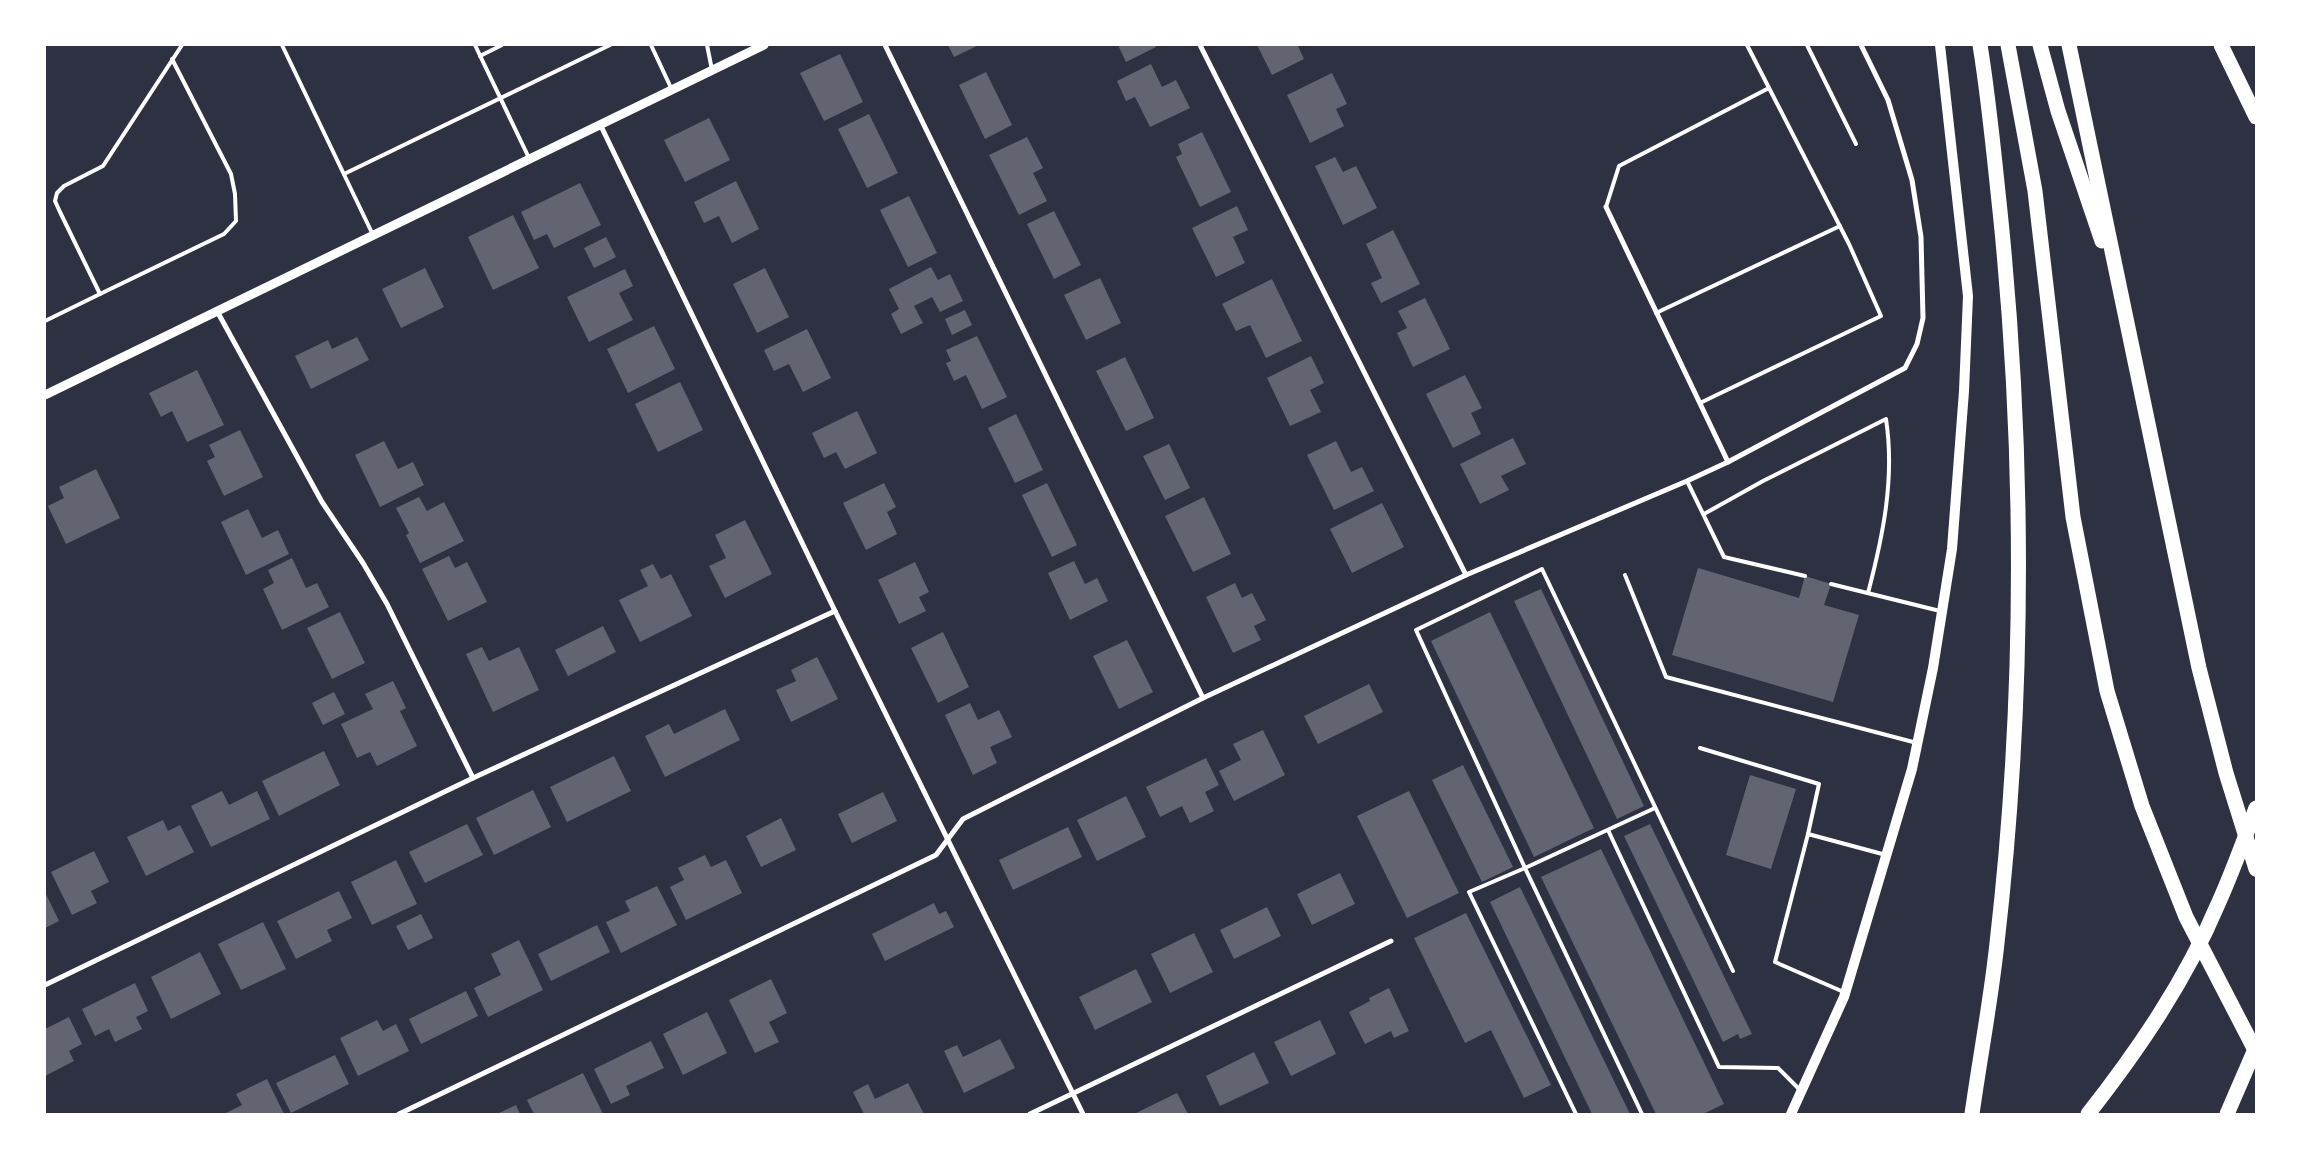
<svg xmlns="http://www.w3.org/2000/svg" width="2301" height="1159" viewBox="0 0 2301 1159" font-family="Manrope,sans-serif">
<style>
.building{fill:#626471}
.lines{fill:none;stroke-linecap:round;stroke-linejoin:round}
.service{stroke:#fff;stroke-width:4}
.minor{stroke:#fff;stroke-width:5}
.tertiary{stroke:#fff;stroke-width:9}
.secondary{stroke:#fff;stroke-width:10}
.motorway{stroke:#fff;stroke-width:15}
</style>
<rect width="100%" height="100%" fill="#2d3142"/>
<g class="building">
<polygon points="948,45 979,45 954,57"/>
<polygon points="1118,45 1155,45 1156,47 1126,62"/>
<polygon points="1257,45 1301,45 1298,46 1304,59 1272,75"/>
<polygon points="840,54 863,102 824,121 800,73"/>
<polygon points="1151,64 1162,87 1176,80 1190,108 1150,127 1135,97 1126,101 1117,81"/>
<polygon points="986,72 1012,125 985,139 959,85"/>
<polygon points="1332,73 1347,104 1336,109 1344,126 1310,143 1287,95"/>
<polygon points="869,114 898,173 867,188 838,129"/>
<polygon points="709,118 730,160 685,182 664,140"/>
<polygon points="1202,132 1231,192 1200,207 1176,157 1182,154 1178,144"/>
<polygon points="1027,137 1043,168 1033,173 1047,201 1019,215 989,155"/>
<polygon points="1335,157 1343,172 1356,166 1377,208 1343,225 1315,166"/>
<polygon points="736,181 759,229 732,243 719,216 704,223 694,202"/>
<polygon points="580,183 601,225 554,248 547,234 534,240 521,212"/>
<polygon points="909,196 937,253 908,267 880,210"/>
<polygon points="1237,206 1248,230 1233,237 1245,263 1216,277 1192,228"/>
<polygon points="1054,211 1081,265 1054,279 1027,224"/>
<polygon points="513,215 539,268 493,290 468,237"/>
<polygon points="1393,230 1420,284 1381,303 1371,283 1382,278 1366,244"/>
<polygon points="606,237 616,257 594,268 584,248"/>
<polygon points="931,267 938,280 950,274 963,301 940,312 932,297 914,306 923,323 901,334 891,314 899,309 889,289"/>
<polygon points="425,268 444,307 401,328 382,289"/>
<polygon points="765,268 789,317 757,333 733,284"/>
<polygon points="625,269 633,286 619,293 633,320 589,342 567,297"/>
<polygon points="1100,278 1121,323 1086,340 1064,295"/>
<polygon points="1272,279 1302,341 1266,358 1250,325 1236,331 1222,304"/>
<polygon points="1425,298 1450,349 1413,367 1397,333 1407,328 1398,311"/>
<polygon points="965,310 972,325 952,335 945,319"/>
<polygon points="654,326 675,369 628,393 607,349"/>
<polygon points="807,329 831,378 803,392 789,364 774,371 764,350"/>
<polygon points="977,336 1007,397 982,409 966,375 954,381 946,363 951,361 946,350"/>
<polygon points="357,337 369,360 311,389 295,356 328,340 332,349"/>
<polygon points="1311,356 1324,383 1310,390 1321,412 1290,426 1267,378"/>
<polygon points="1125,357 1154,418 1126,431 1096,371"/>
<polygon points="197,370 224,425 187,442 172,411 161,417 149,393"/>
<polygon points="1465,375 1482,408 1471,413 1481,434 1453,448 1426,394"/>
<polygon points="680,382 703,430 658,452 635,404"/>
<polygon points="857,411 877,453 845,469 836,452 824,458 812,433"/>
<polygon points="1016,414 1043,470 1015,483 988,428"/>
<polygon points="240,430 263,477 224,496 207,461 215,457 209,445"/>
<polygon points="1513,438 1526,464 1501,476 1509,490 1480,504 1460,464"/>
<polygon points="384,441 398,469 413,462 424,485 380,507 355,455"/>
<polygon points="1336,441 1351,472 1362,467 1374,491 1334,510 1307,455"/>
<polygon points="1169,444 1190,488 1165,500 1143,456"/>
<polygon points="96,469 120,518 66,544 48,506 64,498 59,487"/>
<polygon points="884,483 896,507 887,512 897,534 866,550 843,503"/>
<polygon points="1047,483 1077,545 1052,557 1022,495"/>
<polygon points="419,497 427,511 444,502 464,541 420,563 406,535 409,533 396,508"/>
<polygon points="1204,497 1231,554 1193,572 1165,516"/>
<polygon points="1382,503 1404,547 1352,573 1330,529"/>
<polygon points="248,509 262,538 278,530 289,554 246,575 221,522"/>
<polygon points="745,520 772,574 725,598 709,566 726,558 715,535"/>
<polygon points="449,556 455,568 467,562 487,602 448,621 422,569"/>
<polygon points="292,558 306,588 317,583 329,607 282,630 263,589 274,583 268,570"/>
<polygon points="1074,561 1085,584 1097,578 1108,601 1070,620 1048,573"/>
<polygon points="915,562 929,592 919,597 926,611 899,624 878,580"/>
<polygon points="653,564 661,579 671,574 692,616 640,642 619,600 648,586 640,570"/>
<polygon points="1698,568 1799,598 1805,576 1831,584 1824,605 1859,615 1833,702 1672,655"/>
<polygon points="1235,583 1242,598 1252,593 1266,620 1254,626 1261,640 1233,653 1206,597"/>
<polygon points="1541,589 1644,806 1617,819 1514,601"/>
<polygon points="340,612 365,663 332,679 307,628"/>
<polygon points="1490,612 1594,828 1534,857 1431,641"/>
<polygon points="603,626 616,652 568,676 555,650"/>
<polygon points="943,632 969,687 938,703 911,648"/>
<polygon points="1127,640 1153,692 1119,709 1093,656"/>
<polygon points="482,647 489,661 519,647 539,690 493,712 466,654"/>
<polygon points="817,657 838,699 791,722 776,690 796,681 791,670"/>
<polygon points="393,681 406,708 400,711 417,746 377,766 370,752 357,758 341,724 373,709 365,694"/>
<polygon points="1369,684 1383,712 1318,744 1304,716"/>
<polygon points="334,692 345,714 323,725 312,703"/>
<polygon points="970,703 978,720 999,710 1012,737 990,747 997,763 973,775 945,715"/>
<polygon points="725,709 740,740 665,777 645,736 669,724 674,734"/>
<polygon points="1263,730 1285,775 1234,801 1219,771 1241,760 1233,744"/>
<polygon points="324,751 340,785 279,816 262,781"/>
<polygon points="614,756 631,791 567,822 550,787"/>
<polygon points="1206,758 1219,785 1205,792 1214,811 1190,823 1182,806 1160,817 1146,787"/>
<polygon points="1463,765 1513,867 1482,882 1432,780"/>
<polygon points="1750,775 1796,789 1771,869 1726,855"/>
<polygon points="533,790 551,827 494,855 476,818"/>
<polygon points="222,791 229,805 257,791 270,819 211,847 191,806"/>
<polygon points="1409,791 1459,893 1407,918 1357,816"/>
<polygon points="883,792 897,821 852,843 838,814"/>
<polygon points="1126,796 1146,837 1097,861 1077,820"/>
<polygon points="781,818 796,850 761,867 746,836"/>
<polygon points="163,820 168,831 180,825 194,852 146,876 127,837"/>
<polygon points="467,824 483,855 425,883 409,852"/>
<polygon points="1650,824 1752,1034 1740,1039 1738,1034 1723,1042 1624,836"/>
<polygon points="1068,827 1082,857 1013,890 999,860"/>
<polygon points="1601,849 1724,1104 1703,1114 1656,1114 1541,877"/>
<polygon points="94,851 109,882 91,891 97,903 72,915 51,872"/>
<polygon points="705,855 711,867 726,860 742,893 686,920 670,887 684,880 678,868"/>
<polygon points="396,860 417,904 372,925 351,882"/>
<polygon points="1340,873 1355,904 1312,925 1297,894"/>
<polygon points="657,886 677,925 621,953 606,922 630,911 625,901"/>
<polygon points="1520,887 1630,1114 1592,1114 1490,902"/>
<polygon points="339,891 352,918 327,930 332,941 296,959 277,921"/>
<polygon points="45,892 59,921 45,928"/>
<polygon points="934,903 939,914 946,911 954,927 885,961 872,934"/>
<polygon points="1267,907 1281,936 1234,959 1220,930"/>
<polygon points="1466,913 1551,1085 1524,1098 1491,1030 1465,1043 1414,938"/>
<polygon points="421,914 433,938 408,950 396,926"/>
<polygon points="263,922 286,969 241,990 218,944"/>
<polygon points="597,925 610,952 551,981 538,954"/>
<polygon points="1194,933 1213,972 1170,993 1151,954"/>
<polygon points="519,940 543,990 488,1017 474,988 501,975 491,954"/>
<polygon points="200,952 221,994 171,1019 151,977"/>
<polygon points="1136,969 1152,1002 1095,1030 1079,997"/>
<polygon points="771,979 787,1013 769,1022 779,1042 755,1053 729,1000"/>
<polygon points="135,983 148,1011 136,1017 142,1029 115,1042 109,1029 95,1036 82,1009"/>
<polygon points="1389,988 1409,1031 1394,1038 1391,1031 1365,1044 1349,1012 1370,1001 1369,998"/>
<polygon points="466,991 478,1016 421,1044 409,1019"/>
<polygon points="707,1012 727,1053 683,1075 663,1034"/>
<polygon points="69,1017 82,1044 69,1051 74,1061 45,1076 45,1029"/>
<polygon points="377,1020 383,1031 396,1024 409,1051 358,1076 340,1038"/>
<polygon points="1320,1020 1336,1054 1291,1076 1274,1042"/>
<polygon points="1000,1039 1015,1068 964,1093 944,1051 957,1045 963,1057"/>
<polygon points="651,1041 664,1068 626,1086 630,1095 611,1104 594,1069"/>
<polygon points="1254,1052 1269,1083 1220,1106 1206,1076"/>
<polygon points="335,1055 349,1084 291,1113 276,1083"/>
<polygon points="583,1073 603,1114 534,1114 527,1100"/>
<polygon points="267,1079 284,1114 224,1114 242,1105 236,1094"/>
<polygon points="908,1083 924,1114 864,1114 853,1092 868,1084 875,1099"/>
<polygon points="1177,1093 1188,1114 1134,1114"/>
<polygon points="516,1105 520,1114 497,1114"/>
</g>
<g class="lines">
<g class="service">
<polyline points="282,45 373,235"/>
<polyline points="475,45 529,158"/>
<polyline points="651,45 672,90"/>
<polyline points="707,45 712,70"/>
<polyline points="1807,45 1856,144"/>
<polyline points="480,56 502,45"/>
<polyline points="344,174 610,45"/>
<polyline points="1606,207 1619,166 1769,88"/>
<polyline points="100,294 224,234 236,221 235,194 231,174 172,59"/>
<polyline points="1656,313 1840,226"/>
<polyline points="45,321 100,294 60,212 55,201 57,193 64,186 103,166 182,45"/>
<polyline points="1700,403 1881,316 1849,244 1747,45"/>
<polyline points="1687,481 1724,557 1805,576"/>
<path d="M 1704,514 L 1763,481 L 1886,419 C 1895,478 1883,536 1868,593"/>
<polyline points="1625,575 1666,677 1917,743"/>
<polyline points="1831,584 1940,611"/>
<polyline points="1700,748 1819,784 1808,834"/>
<polyline points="1608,830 1719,1067 1778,1068 1800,1090"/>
<polyline points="1846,993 1775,962 1808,834 1886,855"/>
<polyline points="1576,1114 1469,892 1525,868 1416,630 1542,569 1733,971"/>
<polyline points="1642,1114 1525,868 1655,808"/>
</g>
<g class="minor">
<polyline points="885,45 1203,698"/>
<polyline points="1200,45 1466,575"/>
<polyline points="600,124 835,611 1083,1114"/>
<polyline points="1606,207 1728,462"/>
<polyline points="217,311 322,502 363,563 387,604 473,778"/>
<polyline points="45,985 473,778 835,611"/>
<polyline points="399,1114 936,855 963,819 1203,698 1466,575 1687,481 1728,462 1905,368 1917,344 1923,318 1921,237 1912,180 1888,100 1861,45"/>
<polyline points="1030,1114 1391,941"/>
</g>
<polyline class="tertiary" points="45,395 764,45"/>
<polyline class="secondary" points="1791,1114 1844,997 1912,769 1933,668 1952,549 1964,391 1968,296 1940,45"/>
<g class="motorway">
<polyline points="2008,45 2035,191 2073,517 2107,691 2142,806 2186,917 2256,1052"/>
<polyline points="2040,45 2058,111 2102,241"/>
<polyline points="2069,45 2199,668 2226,773 2256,869"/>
<polyline points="2221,45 2256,117"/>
<path d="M 1972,1114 C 1980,1057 1991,1000 1997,943 C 2025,700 2025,454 2000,211 C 1994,155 1989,100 1980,45"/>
<path d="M 2088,1114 C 2139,1049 2186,980 2218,904 C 2232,873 2244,840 2256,808"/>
<polyline points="2227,1114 2256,1047"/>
</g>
</g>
<rect width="2301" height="1159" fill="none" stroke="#ffffff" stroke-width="92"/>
</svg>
